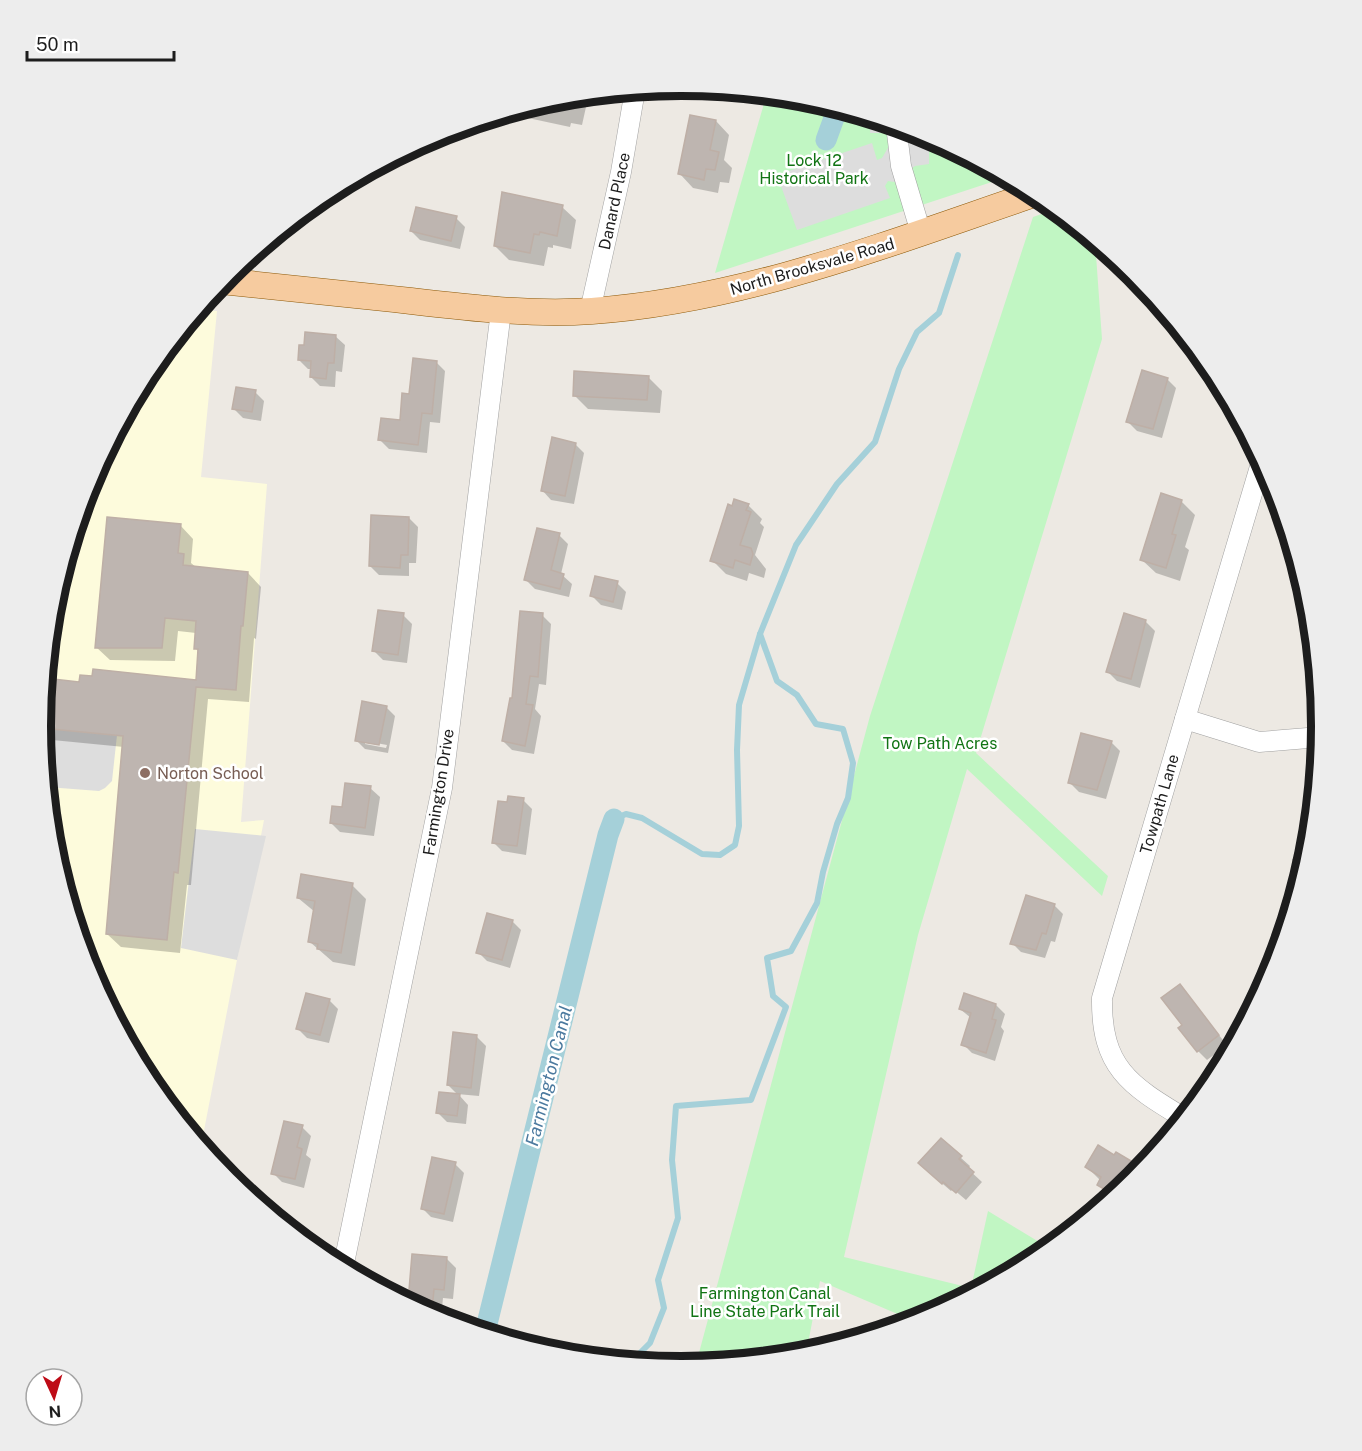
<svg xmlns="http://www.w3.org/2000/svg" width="1362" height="1451" viewBox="0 0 1362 1451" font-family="'Public Sans',sans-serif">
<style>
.education{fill:#fdfbdc}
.park{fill:#c1f6c3}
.parking{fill:#ddd}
.shadow{fill:#0003;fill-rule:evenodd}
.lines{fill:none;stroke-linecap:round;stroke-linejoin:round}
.stream{stroke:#a5d0d9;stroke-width:6}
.canal{stroke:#a5d0d9;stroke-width:21}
.building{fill:#beb5b0;stroke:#beafa6;stroke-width:1.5}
.minor-casing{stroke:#a1a1a1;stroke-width:21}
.major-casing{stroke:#8d5908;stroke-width:27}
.minor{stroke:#fff;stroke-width:20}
.major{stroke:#f6cb9f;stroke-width:26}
.education-dot{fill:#8d6e63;stroke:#fff;stroke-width:2}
.labels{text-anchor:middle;stroke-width:5;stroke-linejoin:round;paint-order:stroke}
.park-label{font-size:16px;fill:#117414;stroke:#fff}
.street-label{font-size:16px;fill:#1d1d1d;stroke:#fff}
.education-label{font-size:16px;fill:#785e54;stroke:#fff;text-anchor:start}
.water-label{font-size:18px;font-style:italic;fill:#4c7a9f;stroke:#fff}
.rim{fill:none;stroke:#1d1d1d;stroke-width:8}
</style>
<rect width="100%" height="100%" fill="#ede9e3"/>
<polygon class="education" points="198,310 217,311 201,477 267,484 241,822 264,820 201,1146 148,1081 89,970 53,850 41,726 53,600 89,480 149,369"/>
<g class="park">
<polygon points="767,93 806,97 926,134 1007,177 715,273"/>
<polygon points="1056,209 1095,241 1102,339 976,753 1108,876 1102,896 967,769 918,935 844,1257 971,1288 988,1211 1049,1248 1037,1258 926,1317 914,1321 820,1281 806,1354 696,1364 870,716 1033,217"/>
</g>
<g class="parking">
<polygon points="870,117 929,135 929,164 915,166 894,182 888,181 885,186 890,198 797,230 777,175 872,143 877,160 882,158 889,146 888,133 870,133"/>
<polygon points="73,534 71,570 62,570"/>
<polygon points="41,728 117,735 112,781 105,788 99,791 47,787"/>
<polygon points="195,829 266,836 237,960 181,948"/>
</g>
<g class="shadow">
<polygon points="577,95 576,97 586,107 582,125 571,123 570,127 528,118 518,109 556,97"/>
<polygon points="716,121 729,135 724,160 732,168 729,183 720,182 718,193 693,188 680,174"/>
<polygon points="386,160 387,166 371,168"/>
<polygon points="562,207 576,220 571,249 553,245 553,248 548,247 544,266 509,260 495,246"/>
<polygon points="456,218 465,227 460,249 420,240 411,231"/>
<polygon points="1135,274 1151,293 1140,298 1131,289 1126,279"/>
<polygon points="335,336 345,345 342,372 336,371 335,387 320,386 311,377 312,369 308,369 299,360"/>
<polygon points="436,362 445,371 440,423 430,422 427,453 389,449 380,440 401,422 411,396"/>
<polygon points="648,377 662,391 660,413 588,409 574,395"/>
<polygon points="1167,379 1176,388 1162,438 1137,431 1128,422"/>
<polygon points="255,392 264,401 261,421 243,418 234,409"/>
<polygon points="575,444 584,453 574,504 551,500 542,490"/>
<polygon points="1181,501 1195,515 1185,547 1189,550 1180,581 1156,573 1142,560"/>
<polygon points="748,505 762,519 760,523 764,527 755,555 766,569 764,578 749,573 747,581 726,574 712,560 733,508"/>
<polygon points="409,518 418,527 416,563 409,563 409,576 379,575 370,566"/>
<polygon points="180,525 193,539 191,563 197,568 248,573 261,587 256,639 254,638 249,702 208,699 191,885 187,885 180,953 121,947 107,934 124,747 42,739 40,726 45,680 81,683 197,681 199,652 195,648 196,633 178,631 175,661 110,660 96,647"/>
<polygon points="559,535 568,544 561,574 572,584 569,597 535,589 526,580"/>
<polygon points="617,583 626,592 622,610 601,605 592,596"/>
<polygon points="403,615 412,624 407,663 383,660 374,651"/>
<polygon points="542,615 551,624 546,685 539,684 535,709 541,716 534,754 512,750 503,741 513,700"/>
<polygon points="1125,615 1146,622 1155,631 1140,688 1117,681 1108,672"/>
<path d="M 386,707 L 395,716 L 388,753 L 365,749 L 356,740 ZM 365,741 L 387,745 L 386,748 L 365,744 Z"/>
<polygon points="1111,742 1120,751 1106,799 1079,792 1070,783"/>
<polygon points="370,788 380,797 374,836 340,832 331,823"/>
<polygon points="523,800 532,809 526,855 502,851 493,842 508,804"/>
<polygon points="1307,857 1298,886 1292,859"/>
<polygon points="352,885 366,899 355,966 333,962 310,942 315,912 298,898"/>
<polygon points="1054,905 1063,914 1055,942 1051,941 1045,958 1021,952 1012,943"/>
<polygon points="512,921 521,930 510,968 487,961 478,952"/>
<polygon points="1179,986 1227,1045 1207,1060 1198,1051 1184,1025"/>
<polygon points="329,1000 338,1009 329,1043 307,1038 298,1029"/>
<polygon points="996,1005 1005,1014 1001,1027 1004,1031 995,1061 972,1053 963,1044 971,1018 960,1009"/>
<polygon points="477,1037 486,1046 479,1096 457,1094 448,1085"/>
<polygon points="459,1095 468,1105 466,1124 447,1122 438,1113"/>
<polygon points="302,1127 311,1136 306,1155 311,1159 304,1188 282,1182 273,1173"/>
<polygon points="941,1140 970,1166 968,1169 982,1182 966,1200 953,1189 951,1191 929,1172"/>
<polygon points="455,1164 464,1173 453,1222 431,1217 422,1208"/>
<polygon points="1087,1167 1134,1179 1111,1197 1099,1184 1101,1181"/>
<polygon points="414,1255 447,1259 456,1268 453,1299 443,1298 441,1318 423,1311 440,1312 440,1309 417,1307 409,1303"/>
</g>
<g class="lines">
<g class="stream">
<polyline points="614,819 626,814 642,818 702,854 720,855 735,845 739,826 737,750 739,705 760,634 796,545 837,484 875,442 899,369 917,332 939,313 958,255"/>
<polyline points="632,1361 650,1343 664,1308 658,1280 678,1218 672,1160 676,1106 751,1100 786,1007 773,996 767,958 791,951 817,903 823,872 837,824 848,798 853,763 843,729 816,724 797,695 777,681 760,634"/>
</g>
<g class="canal">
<polyline points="826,140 838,107"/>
<polyline points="485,1332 608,835 614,819"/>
</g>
</g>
<g class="building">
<polygon points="690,115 716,120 710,150 719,152 715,170 706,169 704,180 678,174"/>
<polygon points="502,192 563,205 557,236 540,232 539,235 534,234 530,253 494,246"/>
<polygon points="416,207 457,216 451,241 410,231"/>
<polygon points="305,332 336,335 334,363 328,363 326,379 310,377 311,361 298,360 299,345 304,345"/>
<polygon points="413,358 437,361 432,414 422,413 418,445 378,440 381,418 400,420 402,393 409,394"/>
<polygon points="1142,370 1168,378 1153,429 1126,422"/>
<polygon points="574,371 649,376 647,400 573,396"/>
<polygon points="236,387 256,390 252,412 232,409"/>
<polygon points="552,437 576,443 565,496 541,491"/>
<polygon points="1161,493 1182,500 1172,534 1176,535 1166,568 1140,560"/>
<polygon points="734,499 749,504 746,510 751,512 740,545 751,548 753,554 750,565 735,560 733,568 710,561 728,504 732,506"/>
<polygon points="371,515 409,517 408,555 401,555 400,568 369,566"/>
<polygon points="107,517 181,524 178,553 184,554 183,565 248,572 243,626 241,626 236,690 196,687 178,873 174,872 167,940 106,934 123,736 41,728 45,678 79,682 80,675 92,676 93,669 196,680 198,649 194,649 196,621 165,618 162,648 95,648"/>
<polygon points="537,528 560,533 551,570 564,574 560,589 524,580"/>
<polygon points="595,576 618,581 613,602 590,596"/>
<polygon points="378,610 404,613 398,655 372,651"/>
<polygon points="520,611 543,613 538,677 530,676 526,704 533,705 525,746 502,741 510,698 512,698"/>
<polygon points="1124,613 1146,620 1131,679 1106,672"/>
<polygon points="362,701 387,706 379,745 355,741"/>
<polygon points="1081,733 1112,741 1097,790 1068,783"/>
<polygon points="345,783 371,786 365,828 330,823 332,806 342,807"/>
<polygon points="508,796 524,798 517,846 492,843 498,801 507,802"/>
<polygon points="301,874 353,883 341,953 317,949 318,944 308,942 315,901 297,898"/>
<polygon points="1026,895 1055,904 1046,934 1042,933 1036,950 1010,944"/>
<polygon points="487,913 513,920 502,960 476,953"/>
<polygon points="1180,984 1219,1035 1197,1052 1178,1028 1182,1025 1161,998"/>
<polygon points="306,993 330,999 320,1035 296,1029"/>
<polygon points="964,993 996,1004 992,1019 996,1020 986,1053 961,1045 971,1013 959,1009"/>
<polygon points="453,1032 477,1035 471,1088 447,1085"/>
<polygon points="439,1092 460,1094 457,1116 436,1113"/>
<polygon points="284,1121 303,1125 297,1147 302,1149 295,1179 271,1174"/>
<polygon points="941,1138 962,1156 959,1159 974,1172 956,1193 943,1182 942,1184 918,1163"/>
<polygon points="1098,1145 1114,1155 1116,1152 1143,1168 1134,1179 1114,1195 1097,1185 1101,1177 1085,1167"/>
<polygon points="432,1157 456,1162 444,1214 421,1209"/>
<polygon points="412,1254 447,1257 444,1290 434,1289 432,1310 420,1309 408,1302"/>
</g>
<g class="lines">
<g class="minor-casing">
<g id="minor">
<polyline points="896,125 901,166 921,233"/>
<polyline points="590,311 621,172 635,90"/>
<polyline points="1185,719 1259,742 1320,737"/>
<path d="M 1184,1118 C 1129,1085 1101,1067 1102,998 L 1262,460"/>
<polyline points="343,1268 442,788 501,311"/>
</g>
</g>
<g class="major-casing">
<path id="major" d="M 221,281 C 285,288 348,294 411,301 C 471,308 531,315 592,311 C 746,300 892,242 1037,193"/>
</g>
<use href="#minor" class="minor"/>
<use href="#major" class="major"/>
</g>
<circle class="education-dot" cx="145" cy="773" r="6"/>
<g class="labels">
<g class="park-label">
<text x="814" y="166">Lock 12<tspan x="814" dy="18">Historical Park</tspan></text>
<text x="940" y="749">Tow Path Acres</text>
<text x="765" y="1299">Farmington Canal<tspan x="765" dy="18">Line State Park Trail</tspan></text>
</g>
<g class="street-label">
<text transform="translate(614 201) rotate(-78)" y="6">Danard Place</text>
<text transform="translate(812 266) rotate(-16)" y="6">North Brooksvale Road</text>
<text transform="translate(438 792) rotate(-81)" y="6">Farmington Drive</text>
<text transform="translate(1159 804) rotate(-74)" y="6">Towpath Lane</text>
</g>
<g class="education-label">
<text x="157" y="779">Norton School</text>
</g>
<g class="water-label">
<text transform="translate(549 1076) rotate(-76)" y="6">Farmington Canal</text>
</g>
</g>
<path d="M0 0H1362V1451H0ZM51 726a630 630 0 1 1 1260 0a630 630 0 1 1-1260 0Z" fill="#ededed" fill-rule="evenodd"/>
<path class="rim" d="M51 726a630 630 0 1 1 1260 0a630 630 0 1 1-1260 0Z"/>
<g transform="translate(54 1397) rotate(176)"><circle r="28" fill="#ffffff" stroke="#a5a5a5" stroke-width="1.5"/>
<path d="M0-4.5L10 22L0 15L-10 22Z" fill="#be0b16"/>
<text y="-9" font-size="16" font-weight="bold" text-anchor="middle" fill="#1d1d1d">N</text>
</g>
<path d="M27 51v9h147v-9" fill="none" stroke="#1d1d1d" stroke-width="3"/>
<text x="36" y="51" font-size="18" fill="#1d1d1d" stroke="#ffffff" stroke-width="4.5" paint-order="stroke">50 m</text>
</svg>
